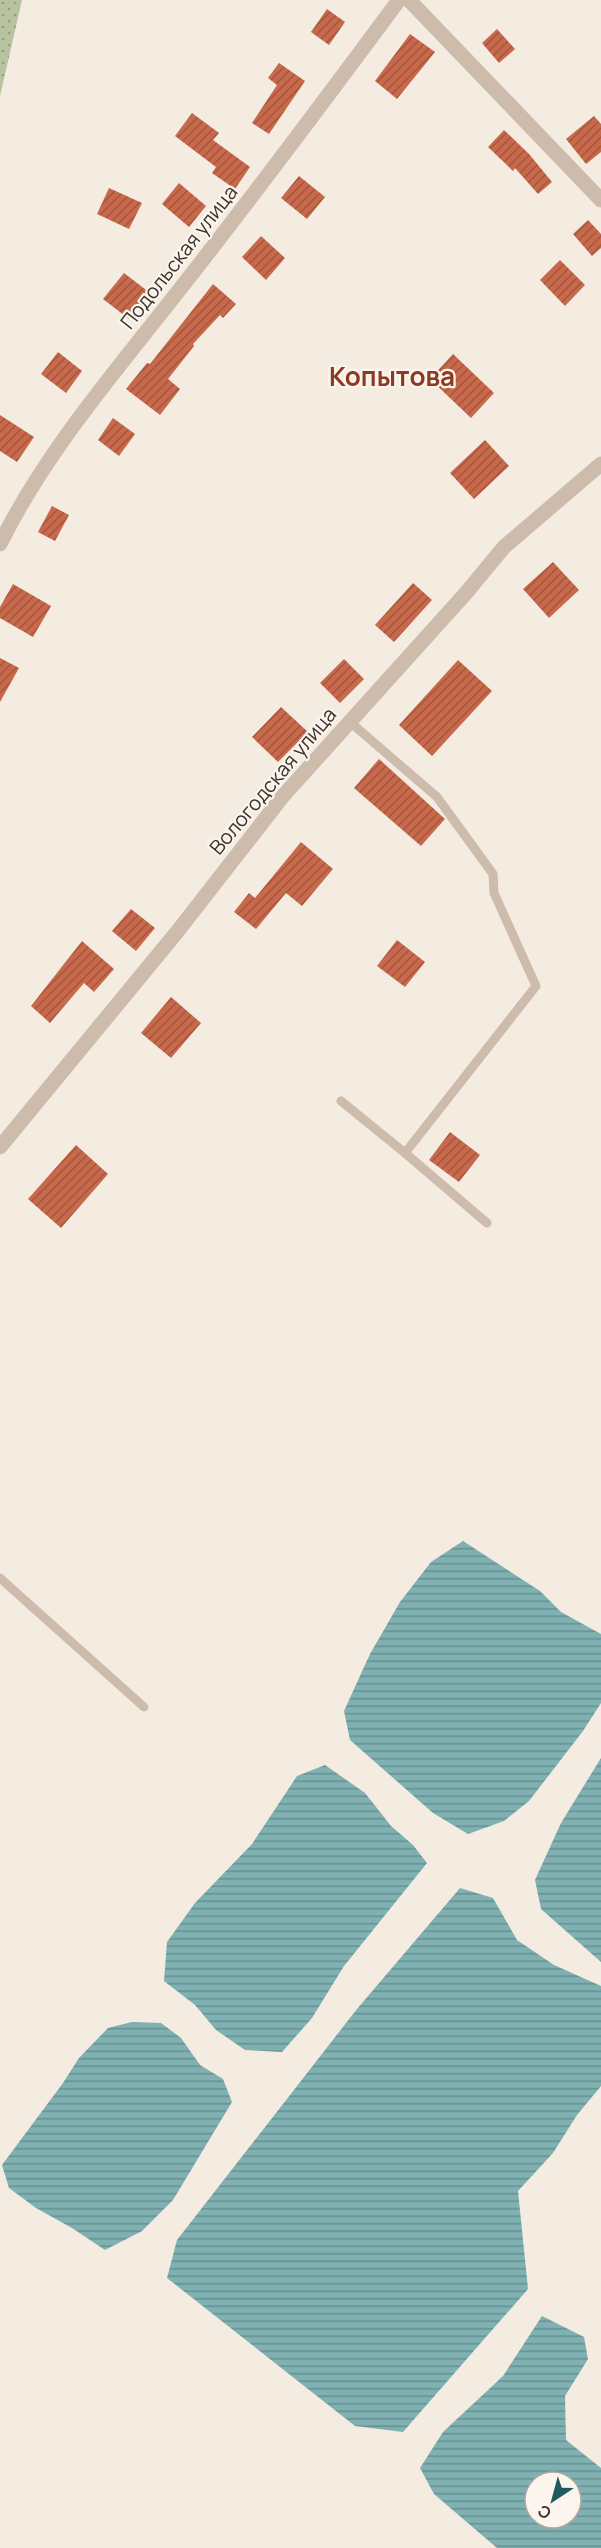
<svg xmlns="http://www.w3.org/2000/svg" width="601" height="2548" viewBox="0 0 601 2548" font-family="Manrope,sans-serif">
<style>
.green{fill:url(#green-dots)}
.water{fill:url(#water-rules);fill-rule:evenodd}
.building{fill:url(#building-hatch)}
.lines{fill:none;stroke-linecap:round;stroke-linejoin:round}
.service{stroke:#cdbbac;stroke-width:9}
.minor{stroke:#cdbbac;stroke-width:15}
.labels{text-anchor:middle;stroke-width:4.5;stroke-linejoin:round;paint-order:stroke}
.street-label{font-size:20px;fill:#3b302b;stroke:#fbf5ee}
.district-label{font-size:26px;font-weight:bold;fill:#8c3b22;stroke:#fbf5ee}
</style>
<defs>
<pattern id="green-dots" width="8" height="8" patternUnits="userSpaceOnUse" patternTransform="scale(1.5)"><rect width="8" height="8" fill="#b8c4a0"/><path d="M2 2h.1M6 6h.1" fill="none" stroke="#97a083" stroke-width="1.8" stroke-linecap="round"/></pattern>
<pattern id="water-rules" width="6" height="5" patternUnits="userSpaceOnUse" patternTransform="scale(1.5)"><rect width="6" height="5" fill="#7fb0b2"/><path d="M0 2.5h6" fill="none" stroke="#699091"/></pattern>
<pattern id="building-hatch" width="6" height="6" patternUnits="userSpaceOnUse" patternTransform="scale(1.5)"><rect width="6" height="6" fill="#c8694b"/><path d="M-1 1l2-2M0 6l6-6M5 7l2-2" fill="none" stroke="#a4573f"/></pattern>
</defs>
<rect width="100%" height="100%" fill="#f4ebe1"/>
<polygon class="green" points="0,0 22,0 0,96"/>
<g class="water">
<polygon points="463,1541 540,1591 561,1612 601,1634 601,1703 583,1731 529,1801 504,1821 468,1834 433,1813 350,1740 344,1711 370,1654 400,1602 431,1562"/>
<polygon points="601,1758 601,1962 541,1909 535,1880 561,1823"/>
<polygon points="325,1765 365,1793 391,1826 413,1845 427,1863 344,1966 312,2018 282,2052 245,2050 216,2030 195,2005 164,1981 167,1942 195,1903 252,1844 297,1776"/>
<polygon points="460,1888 493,1898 517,1940 554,1965 601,1986 601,2086 577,2115 553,2153 518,2191 528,2289 403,2432 355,2426 167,2278 177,2240 357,2009"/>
<polygon points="132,2022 161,2023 181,2038 200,2065 223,2079 232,2102 173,2200 142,2231 105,2250 72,2228 36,2208 9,2188 2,2165 63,2083 79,2058 108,2028"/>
<path d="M 542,2316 L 584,2337 L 588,2359 L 565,2396 L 566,2440 L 601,2468 L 601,2548 L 497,2548 L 434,2494 L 420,2468 L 443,2432 L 503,2376 ZM 535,2482 L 571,2482 L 571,2518 L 535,2518 Z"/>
</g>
<g class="building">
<polygon points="327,9 345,22 329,45 311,32"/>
<polygon points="497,29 515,49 499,63 482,43"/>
<polygon points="410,34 435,52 397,99 375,81"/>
<polygon points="279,63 305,81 269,134 252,123 277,85 268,78"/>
<polygon points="192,113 219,133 213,140 250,167 235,189 212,173 216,167 175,136"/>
<polygon points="594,116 601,124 601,152 586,164 566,139"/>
<polygon points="504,130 529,154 552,182 538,194 515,168 513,171 488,147"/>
<polygon points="299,176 325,197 307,219 281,198"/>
<polygon points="179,183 206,206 189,227 162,204"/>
<polygon points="109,188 142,203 129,229 97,214"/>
<polygon points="588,220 601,234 601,248 592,256 573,234"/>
<polygon points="261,236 285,258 266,280 242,257"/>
<polygon points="560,260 585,285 565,306 540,280"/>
<polygon points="124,273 150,293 129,319 103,299"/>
<polygon points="213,284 236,304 223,318 220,315 193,344 194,346 168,379 180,389 160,415 126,389 147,363 150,364"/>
<polygon points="58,352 82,371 66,393 41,374"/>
<polygon points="453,354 494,393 471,418 430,379"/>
<polygon points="0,415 34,437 17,462 0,451"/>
<polygon points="113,418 135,434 119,456 98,440"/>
<polygon points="485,440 509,466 474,499 450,473"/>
<polygon points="52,506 69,515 55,541 38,532"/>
<polygon points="553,562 579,590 549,618 523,589"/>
<polygon points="413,583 432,600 394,642 375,625"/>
<polygon points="13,584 51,606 33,637 0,618 0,607"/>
<polygon points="0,658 19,668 0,702"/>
<polygon points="344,659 364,679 340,703 320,683"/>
<polygon points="458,660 492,691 432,756 399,725"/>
<polygon points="281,707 308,732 278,762 252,737"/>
<polygon points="379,759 445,819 421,846 354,788"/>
<polygon points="301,842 333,869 302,906 286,893 256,929 234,912 249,893 255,898"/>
<polygon points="131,909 155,928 136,951 112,931"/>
<polygon points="397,940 425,962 405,987 377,966"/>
<polygon points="82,941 114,969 94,992 84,983 50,1023 31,1006"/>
<polygon points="171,997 201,1023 171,1058 141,1033"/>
<polygon points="450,1132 480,1155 459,1182 429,1160"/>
<polygon points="76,1145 108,1174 61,1228 28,1199"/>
</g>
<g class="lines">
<g class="service">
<polyline points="350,722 437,797 493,874 494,893 536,986 405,1153 487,1223"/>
<polyline points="341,1101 405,1153"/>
<polyline points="0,1578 144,1707"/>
</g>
<g class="minor">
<polyline points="409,0 601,200"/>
<path d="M 0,544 C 46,451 116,371 180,289 C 255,194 327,97 399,0"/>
<polyline points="0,1147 177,932 283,796 466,593 504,547 601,464"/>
</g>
</g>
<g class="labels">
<g class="street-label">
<text transform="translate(179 257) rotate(-52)" y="7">Подольская улица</text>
<text transform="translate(273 781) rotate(-50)" y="7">Вологодская улица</text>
</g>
<g class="district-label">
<text x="392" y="386">Копытова</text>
</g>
</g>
<g transform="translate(553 2500) rotate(216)"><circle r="28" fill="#fbf5ee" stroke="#aea6a0" stroke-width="1.5"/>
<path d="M0-4.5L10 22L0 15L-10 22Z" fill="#1f5a5e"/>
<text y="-9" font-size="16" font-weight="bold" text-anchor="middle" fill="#3b302b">С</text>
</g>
</svg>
